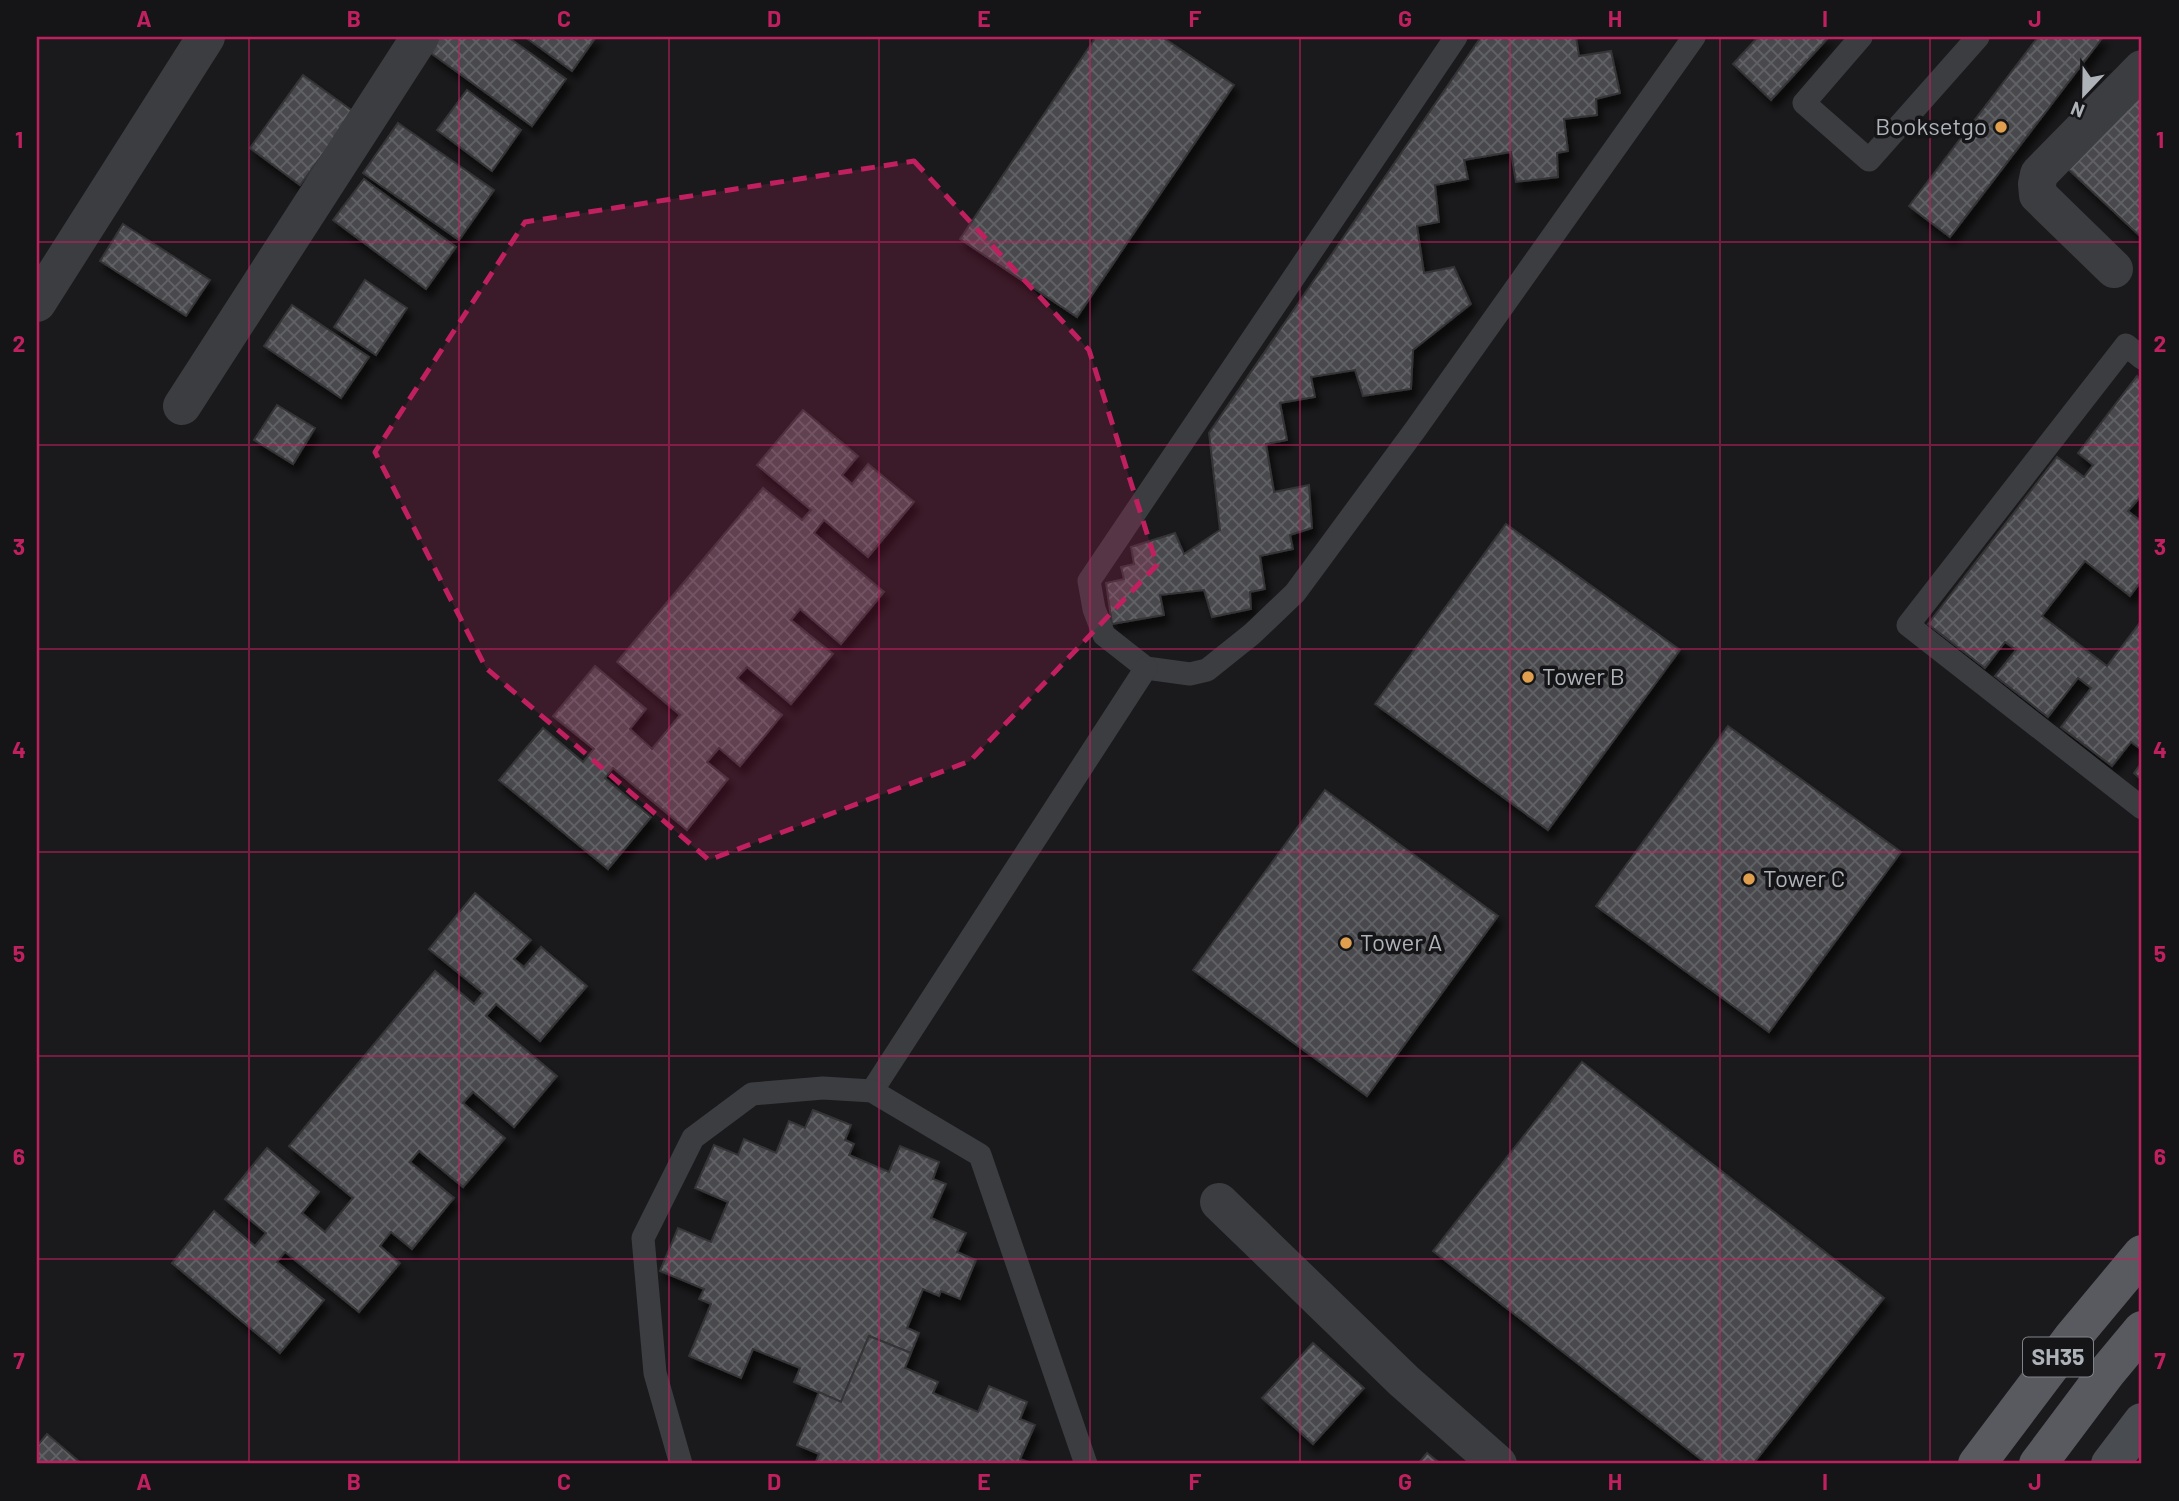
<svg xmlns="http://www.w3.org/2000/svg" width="2179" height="1501" viewBox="0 0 2179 1501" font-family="Barlow,sans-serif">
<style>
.building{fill:url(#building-cross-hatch);stroke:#343437;stroke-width:2;filter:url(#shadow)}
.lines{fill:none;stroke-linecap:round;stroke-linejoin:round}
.lane{stroke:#3b3d40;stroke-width:23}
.street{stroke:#3b3d40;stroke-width:38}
.secondary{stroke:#494c50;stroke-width:38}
.primary{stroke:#585a5f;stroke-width:38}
.marked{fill:#c12060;fill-opacity:0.2;stroke:#c12060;stroke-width:5;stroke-dasharray:14 9;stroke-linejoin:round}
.grid{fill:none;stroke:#c12060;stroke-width:2;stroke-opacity:0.55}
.poi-dot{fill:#df9f4e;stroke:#151517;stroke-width:2.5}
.labels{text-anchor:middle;stroke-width:7;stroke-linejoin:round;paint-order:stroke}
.shield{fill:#151517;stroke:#808489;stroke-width:2}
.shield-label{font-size:23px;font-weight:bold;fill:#aeb3ba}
.poi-label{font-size:24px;fill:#aeb3ba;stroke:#151517;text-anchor:start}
.neatline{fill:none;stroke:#c12060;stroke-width:2.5}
.grid-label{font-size:23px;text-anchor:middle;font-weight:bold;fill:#c12060}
</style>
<defs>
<pattern id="building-cross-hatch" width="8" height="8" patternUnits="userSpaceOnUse" patternTransform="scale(1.75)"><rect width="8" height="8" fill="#494a4e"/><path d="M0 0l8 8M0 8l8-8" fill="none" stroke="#616265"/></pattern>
<filter id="shadow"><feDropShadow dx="4.5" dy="8" stdDeviation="3.5" flood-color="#0009"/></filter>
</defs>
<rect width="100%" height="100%" fill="#1a1a1c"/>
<g class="building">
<polygon points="438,37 508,37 566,79 532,126 428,51"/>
<polygon points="525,37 596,37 572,71"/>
<polygon points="1096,37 1162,37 1234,85 1077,317 960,239"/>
<polygon points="1481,37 1576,37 1579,56 1611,51 1620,93 1596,99 1597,115 1564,119 1568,151 1557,153 1558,177 1516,182 1511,152 1464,160 1468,179 1435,185 1439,222 1417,226 1424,273 1454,267 1471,304 1413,350 1411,389 1363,396 1355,370 1311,377 1315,397 1280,403 1287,440 1266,444 1274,492 1309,485 1312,528 1290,535 1293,549 1260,556 1265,589 1250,592 1251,609 1212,617 1204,590 1160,595 1164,615 1112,624 1106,583 1124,579 1121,567 1134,564 1131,547 1175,533 1184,554 1220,530 1209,433"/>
<polygon points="1758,37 1829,37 1771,100 1733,64"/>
<polygon points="2038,37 2103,37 1950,237 1909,206"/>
<polygon points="303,75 354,112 300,185 250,148"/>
<polygon points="467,90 521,130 492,171 437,130"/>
<polygon points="2142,90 2142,238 2068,169"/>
<polygon points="398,123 494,190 459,240 363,173"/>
<polygon points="364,179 456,247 426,289 333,220"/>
<polygon points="123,224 210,280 186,316 100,261"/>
<polygon points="365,280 407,308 376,355 334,327"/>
<polygon points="292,305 369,357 341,398 264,346"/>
<polygon points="2137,376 2142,381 2142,495 2128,511 2142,522 2142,580 2130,596 2085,561 2042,616 2107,666 2142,620 2142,750 2131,742 2112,766 2061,727 2091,688 2078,678 2048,717 1995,676 2016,650 2005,642 1985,668 1928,624 2057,457 2084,477 2093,465 2078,453"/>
<polygon points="277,405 315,428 293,464 254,440"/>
<polygon points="803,410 858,456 842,475 852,484 868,464 914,502 868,557 824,520 814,533 884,592 841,644 800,609 791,620 833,654 791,704 747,667 737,678 782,715 740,766 719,748 707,762 728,779 687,830 613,768 605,778 651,817 608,869 499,780 543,728 583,762 594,749 553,716 595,666 646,709 630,729 652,749 680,715 617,662 763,488 802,520 811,510 757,465"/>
<polygon points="1506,524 1680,650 1548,830 1375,704"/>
<polygon points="1728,726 1901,852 1769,1032 1596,906"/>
<polygon points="2142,762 2142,780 2134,773"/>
<polygon points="1325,790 1498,916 1367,1096 1193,970"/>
<polygon points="475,893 531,940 514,959 524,967 541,947 587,986 540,1041 496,1004 486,1016 557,1076 514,1127 473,1092 463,1103 505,1138 463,1187 419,1151 410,1162 454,1198 412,1249 391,1232 380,1246 400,1263 359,1312 285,1252 277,1262 324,1300 280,1353 172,1263 214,1211 255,1246 266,1233 225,1199 267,1148 319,1192 302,1213 325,1232 353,1198 289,1146 435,971 474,1004 483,993 429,949"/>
<polygon points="1582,1062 1884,1298 1753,1464 1707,1464 1433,1251"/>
<polygon points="813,1110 851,1125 845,1140 854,1144 849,1155 889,1172 900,1146 939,1162 933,1179 946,1184 931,1218 966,1233 957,1252 976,1260 960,1299 941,1291 939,1296 923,1289 907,1328 919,1333 911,1353 869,1336 841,1402 794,1382 800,1368 753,1349 741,1378 689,1356 711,1304 699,1299 704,1289 660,1271 678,1228 711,1242 728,1202 695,1188 714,1145 738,1155 744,1139 776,1153 789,1121 805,1128"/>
<polygon points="869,1336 911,1353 905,1368 938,1382 933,1393 978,1412 989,1386 1027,1402 1020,1419 1035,1425 1020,1459 1034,1464 815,1464 819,1454 797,1445 819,1392 841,1402"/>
<polygon points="1313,1343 1364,1388 1313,1444 1262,1398"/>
<polygon points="47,1434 82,1464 37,1464 37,1446"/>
<polygon points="1427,1453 1441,1464 1418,1464"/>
</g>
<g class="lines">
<g class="lane">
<polyline points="1456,37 1089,581 1094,609 1104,635 1146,668 1190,674 1207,670 1252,634 1295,593 1415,430 1694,37"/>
<polyline points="1861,37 1804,103 1869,160 1978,37"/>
<polyline points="2142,358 2126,345 1908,625 2142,808"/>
<polyline points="872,1091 1146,668"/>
<polyline points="681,1464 655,1373 643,1238 693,1138 752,1094 823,1088 872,1091 980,1155 1086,1464"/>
</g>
<g class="street">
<polyline points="2114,269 2038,195 2037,184 2039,174 2142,69"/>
<polyline points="37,303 206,37"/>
<polyline points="182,406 420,37"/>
<polyline points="1219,1202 1404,1381 1498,1464"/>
</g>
<polyline class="secondary" points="2110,1464 2142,1422"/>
<g class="primary">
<polyline points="1977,1464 2072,1338 2142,1254"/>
<polyline points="2038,1464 2107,1372 2142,1330"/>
</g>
</g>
<path class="marked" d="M 914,161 L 1089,350 L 1157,565 L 970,761 L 709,860 L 486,668 L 375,452 L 525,222 Z"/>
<path class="grid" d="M 249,37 L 249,1464M 459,37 L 459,1464M 669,37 L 669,1464M 879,37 L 879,1464M 1090,37 L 1090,1464M 1300,37 L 1300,1464M 1510,37 L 1510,1464M 1720,37 L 1720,1464M 1930,37 L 1930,1464M 37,242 L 2142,242M 37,445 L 2142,445M 37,649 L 2142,649M 37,852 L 2142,852M 37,1056 L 2142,1056M 37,1259 L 2142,1259"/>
<g class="poi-dot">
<circle cx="2001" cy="127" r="7"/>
<circle cx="1528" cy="677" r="7"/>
<circle cx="1749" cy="879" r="7"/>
<circle cx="1346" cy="943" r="7"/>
</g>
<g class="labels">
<rect class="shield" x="2023" y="1337.5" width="70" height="39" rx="5"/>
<g class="shield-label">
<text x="2058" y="1365">SH35</text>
</g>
<g class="poi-label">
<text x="1987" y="135" text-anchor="end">Booksetgo</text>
<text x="1542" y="685">Tower B</text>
<text x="1763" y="887">Tower C</text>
<text x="1360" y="951">Tower A</text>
</g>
</g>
<rect width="2179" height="1501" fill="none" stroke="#151517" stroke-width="77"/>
<g transform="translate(2084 94) rotate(202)" stroke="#151517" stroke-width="5" paint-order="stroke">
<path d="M0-5L12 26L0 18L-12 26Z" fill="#aeb3ba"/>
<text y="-10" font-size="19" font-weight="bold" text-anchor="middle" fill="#aeb3ba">N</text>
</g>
<rect x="38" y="38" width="2102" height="1424" class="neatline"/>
<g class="grid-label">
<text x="144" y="27">A</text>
<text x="354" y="27">B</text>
<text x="564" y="27">C</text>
<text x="774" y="27">D</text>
<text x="984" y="27">E</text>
<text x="1195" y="27">F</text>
<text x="1405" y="27">G</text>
<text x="1615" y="27">H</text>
<text x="1825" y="27">I</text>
<text x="2035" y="27">J</text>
<text x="19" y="148">1</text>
<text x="2160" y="148">1</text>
<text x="19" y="352">2</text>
<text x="2160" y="352">2</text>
<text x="19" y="555">3</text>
<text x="2160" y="555">3</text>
<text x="19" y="758">4</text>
<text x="2160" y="758">4</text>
<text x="19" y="962">5</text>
<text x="2160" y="962">5</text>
<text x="19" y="1165">6</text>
<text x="2160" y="1165">6</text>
<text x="19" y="1369">7</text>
<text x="2160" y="1369">7</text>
<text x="144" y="1490">A</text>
<text x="354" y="1490">B</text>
<text x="564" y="1490">C</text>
<text x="774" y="1490">D</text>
<text x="984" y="1490">E</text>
<text x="1195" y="1490">F</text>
<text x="1405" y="1490">G</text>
<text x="1615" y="1490">H</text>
<text x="1825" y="1490">I</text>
<text x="2035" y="1490">J</text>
</g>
</svg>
